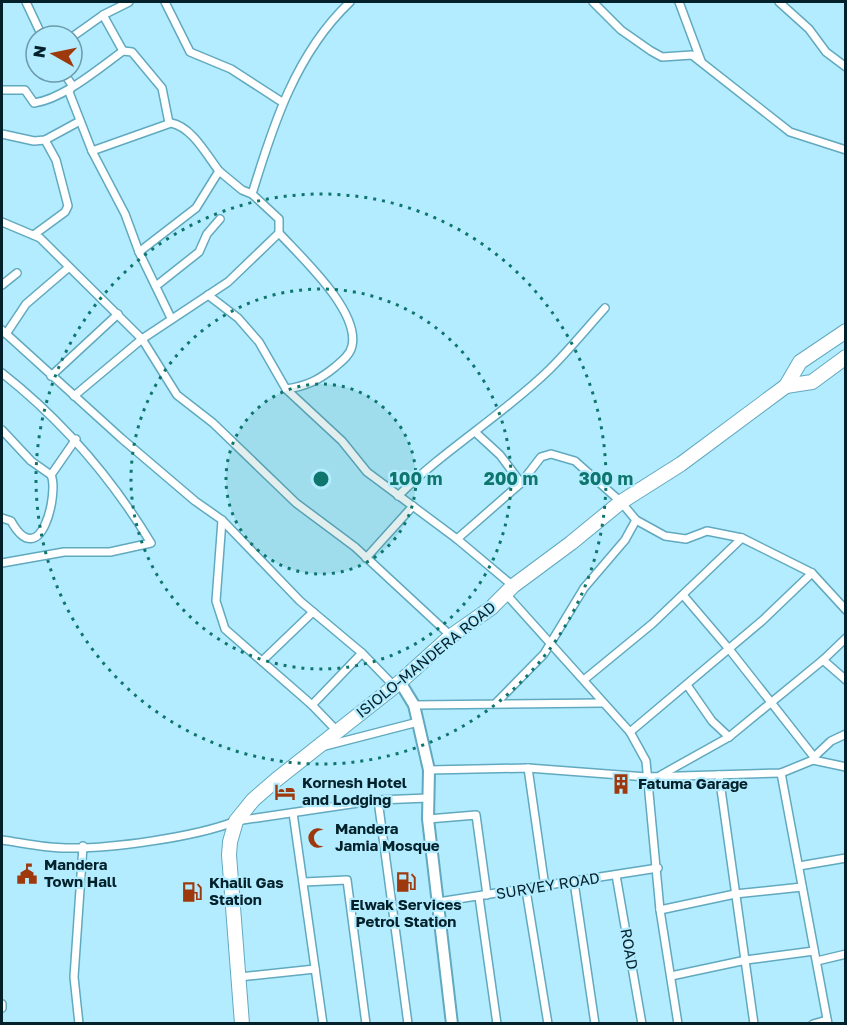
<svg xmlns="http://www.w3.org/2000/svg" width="847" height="1025" viewBox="0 0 847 1025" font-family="'Golos Text',sans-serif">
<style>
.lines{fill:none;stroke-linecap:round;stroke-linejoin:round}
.street-casing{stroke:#61a9bf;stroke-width:10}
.secondary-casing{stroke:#61a9bf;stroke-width:14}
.highway-casing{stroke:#61a9bf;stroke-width:16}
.street{stroke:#fff;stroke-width:7}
.secondary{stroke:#fff;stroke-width:10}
.highway{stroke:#fff;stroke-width:14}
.ring{fill:none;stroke:#0f766e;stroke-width:3;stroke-dasharray:3 6}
.labels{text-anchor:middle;stroke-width:4.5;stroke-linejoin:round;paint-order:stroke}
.street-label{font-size:15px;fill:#02212a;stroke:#b3ecff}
.poi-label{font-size:15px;font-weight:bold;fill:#02212a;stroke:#b3ecff;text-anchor:start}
.centre{fill:#0f766e;stroke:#b3ecff;stroke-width:3}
.ring-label{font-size:18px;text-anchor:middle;font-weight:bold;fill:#0f766e;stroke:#b3ecff;stroke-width:4.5;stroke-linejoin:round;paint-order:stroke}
</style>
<rect width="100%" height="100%" fill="#b3ecff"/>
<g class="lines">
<g class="street-casing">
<g id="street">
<polyline points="26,2 42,36"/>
<polyline points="165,2 190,52 231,69 282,102"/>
<polyline points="593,2 621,30 651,51 662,57 692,55 790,132 846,150"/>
<polyline points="679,2 701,61"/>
<polyline points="779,2 809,29 826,52 846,67"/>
<polyline points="103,15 123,51"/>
<polyline points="72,37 103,15 129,2"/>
<polyline points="63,72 72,85 69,92 92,151 125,214 139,252 171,318"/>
<path d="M 2,90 L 25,90 L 34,103 C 63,99 98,69 123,51 L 132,52 L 162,88 L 169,123"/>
<polyline points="2,134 34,141 45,140 80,121"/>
<path d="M 92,151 L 171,123 C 192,127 206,154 219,171"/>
<polyline points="2,222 40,238 142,339 177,395 213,423 296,503 355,547 451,636"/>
<path d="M 279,233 C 301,257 360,311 352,346 C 350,355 342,361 335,367 C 319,380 307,386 286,389"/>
<polyline points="35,234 65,212 68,206 56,160 45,140"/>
<polyline points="139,252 196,208 219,171 242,190 252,194"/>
<polyline points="2,285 17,273"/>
<polyline points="156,286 199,252 207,234 220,219"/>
<polyline points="208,295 238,318 259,342 286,389 342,441 367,472 457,539 513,586"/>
<polyline points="2,330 121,438 195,501 222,520 300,601 362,653 394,686"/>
<polyline points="6,334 26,304 68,268"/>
<path d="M 2,373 C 63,421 111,477 151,543 L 110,552 L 64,552 L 2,563"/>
<polyline points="51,376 118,314"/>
<path d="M 74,396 L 142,339 L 228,282 L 279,233 L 279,219 L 252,194 C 273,125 296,53 350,2"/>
<polyline points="2,430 31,461 51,475"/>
<polyline points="521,483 541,457 551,454 575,461 621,502 636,520 665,536 686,539 707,531 742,538 812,573 846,610"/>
<path d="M 398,496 C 445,449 503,415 550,369 C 569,350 587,328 605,308"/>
<path d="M 2,518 L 11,521 C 41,574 59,492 51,475 L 76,439"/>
<polyline points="222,520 216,601 225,629 312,705 338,732"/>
<polyline points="457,539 521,483 500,455 475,432"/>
<polyline points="366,558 413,506"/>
<polyline points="505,593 630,732 646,761 660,910 678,1024"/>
<polyline points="683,595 729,649 814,757 813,760"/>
<polyline points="823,660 846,680"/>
<polyline points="262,661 313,612"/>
<polyline points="585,679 652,624 742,538"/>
<polyline points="687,685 712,721 729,737"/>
<polyline points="496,703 544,654 584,588 625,540 636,520"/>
<polyline points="312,705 362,653"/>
<polyline points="414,705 602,703"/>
<polyline points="630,732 763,620 812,573"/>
<polyline points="325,746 418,722"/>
<polyline points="814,757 831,741 846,734"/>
<polyline points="528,768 545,887"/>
<polyline points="429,770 528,768 647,777 781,773 813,760 846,767"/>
<polyline points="781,773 828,1024"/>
<polyline points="661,775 729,737 823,660 846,638"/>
<polyline points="719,775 754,1024"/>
<polyline points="378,800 408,1024"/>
<polyline points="293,813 323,1024"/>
<polyline points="428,819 476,815 487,895"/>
<path d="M 2,840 C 23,843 45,848 66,848 C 110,849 196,837 236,821 L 378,800 L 428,798"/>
<polyline points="799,866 846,858"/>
<polyline points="616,875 642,1024"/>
<polyline points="304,882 347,880 366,1024"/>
<polyline points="574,882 595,1024"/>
<polyline points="526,890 548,1024"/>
<polyline points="479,897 497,1024"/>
<polyline points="438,902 658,868"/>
<polyline points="660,910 735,894 802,887"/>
<polyline points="817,961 846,954"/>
<polyline points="671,976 746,960 814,951"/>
<polyline points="239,977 315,969"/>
<polyline points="2,1004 2,1008"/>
<polyline points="79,1024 74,977 83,846"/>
<polyline points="813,1024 827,1020"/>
</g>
</g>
<g class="secondary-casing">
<polyline id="secondary" points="400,682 414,705 429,770 428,819 452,1024"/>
</g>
<g class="highway-casing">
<g id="highway">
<polyline points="786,386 800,362 846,331"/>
<polyline points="786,386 812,382 846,357"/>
<polyline points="242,1024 229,855 230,842 236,821 253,800 276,780 400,682 451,636 491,608 513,586 571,543 621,502 681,464 786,386"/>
</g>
</g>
<use href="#street" class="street"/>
<use href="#secondary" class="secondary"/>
<use href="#highway" class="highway"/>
</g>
<circle cx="321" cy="479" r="95" fill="#0f766e" fill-opacity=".12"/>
<g class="ring">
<circle cx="321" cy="479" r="95"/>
<circle cx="321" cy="479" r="190"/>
<circle cx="321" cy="479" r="285"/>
</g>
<defs>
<g id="building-bare" transform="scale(1.62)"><path d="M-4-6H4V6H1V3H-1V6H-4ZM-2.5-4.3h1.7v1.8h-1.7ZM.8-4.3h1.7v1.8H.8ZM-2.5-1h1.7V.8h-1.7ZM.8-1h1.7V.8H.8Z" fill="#9e390d" stroke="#b3ecff" stroke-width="2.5" paint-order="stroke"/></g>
<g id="hotel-bare" transform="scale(1.62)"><path d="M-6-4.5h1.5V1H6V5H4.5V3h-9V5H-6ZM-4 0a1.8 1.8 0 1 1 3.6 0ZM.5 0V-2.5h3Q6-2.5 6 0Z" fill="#9e390d" stroke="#b3ecff" stroke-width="2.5" paint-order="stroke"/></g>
<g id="mosque-bare" transform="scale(1.62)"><path d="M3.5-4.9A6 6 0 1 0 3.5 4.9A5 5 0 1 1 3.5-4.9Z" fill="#9e390d" stroke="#b3ecff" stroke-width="2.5" paint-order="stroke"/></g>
<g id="civic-bare" transform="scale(1.62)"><path d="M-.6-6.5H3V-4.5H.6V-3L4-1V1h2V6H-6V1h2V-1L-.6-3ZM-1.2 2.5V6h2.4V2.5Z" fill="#9e390d" stroke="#b3ecff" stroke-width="2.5" paint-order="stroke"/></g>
<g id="fuel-bare" transform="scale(1.62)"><path d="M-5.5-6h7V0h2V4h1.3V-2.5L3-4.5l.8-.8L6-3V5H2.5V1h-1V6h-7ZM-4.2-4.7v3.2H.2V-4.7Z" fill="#9e390d" stroke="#b3ecff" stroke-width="2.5" paint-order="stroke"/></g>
</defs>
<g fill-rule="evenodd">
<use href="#building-bare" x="621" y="784"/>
<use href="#hotel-bare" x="285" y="792"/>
<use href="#mosque-bare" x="318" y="838"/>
<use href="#civic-bare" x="27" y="874"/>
<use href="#fuel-bare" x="406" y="882"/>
<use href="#fuel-bare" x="192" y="892"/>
</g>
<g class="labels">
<g class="street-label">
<text transform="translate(426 660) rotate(-39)" y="5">ISIOLO-MANDERA ROAD</text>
<text transform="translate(548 886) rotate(-9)" y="5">SURVEY ROAD</text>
<text transform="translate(629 949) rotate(80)" y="5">ROAD</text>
</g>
<g class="poi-label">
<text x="302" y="788">Kornesh Hotel<tspan x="302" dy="17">and Lodging</tspan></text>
<text x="638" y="789">Fatuma Garage</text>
<text x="335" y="834">Mandera<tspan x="335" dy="17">Jamia Mosque</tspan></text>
<text x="44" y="870">Mandera<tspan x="44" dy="17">Town Hall</tspan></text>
<text x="209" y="888">Khalil Gas<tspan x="209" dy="17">Station</tspan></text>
<text x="406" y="910" text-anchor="middle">Elwak Services<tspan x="406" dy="17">Petrol Station</tspan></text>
</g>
</g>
<circle cx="321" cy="479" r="9" class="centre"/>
<g class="ring-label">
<text x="416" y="485">100 m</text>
<text x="511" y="485">200 m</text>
<text x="606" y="485">300 m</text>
</g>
<rect width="847" height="1025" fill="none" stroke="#02212a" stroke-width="6"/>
<g transform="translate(54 54) rotate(279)"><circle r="28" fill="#b3ecff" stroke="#6c9baa" stroke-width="1.5"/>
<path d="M0-4.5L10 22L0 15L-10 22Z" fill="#9e390d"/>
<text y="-9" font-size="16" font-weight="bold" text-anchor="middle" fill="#02212a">N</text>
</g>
</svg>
